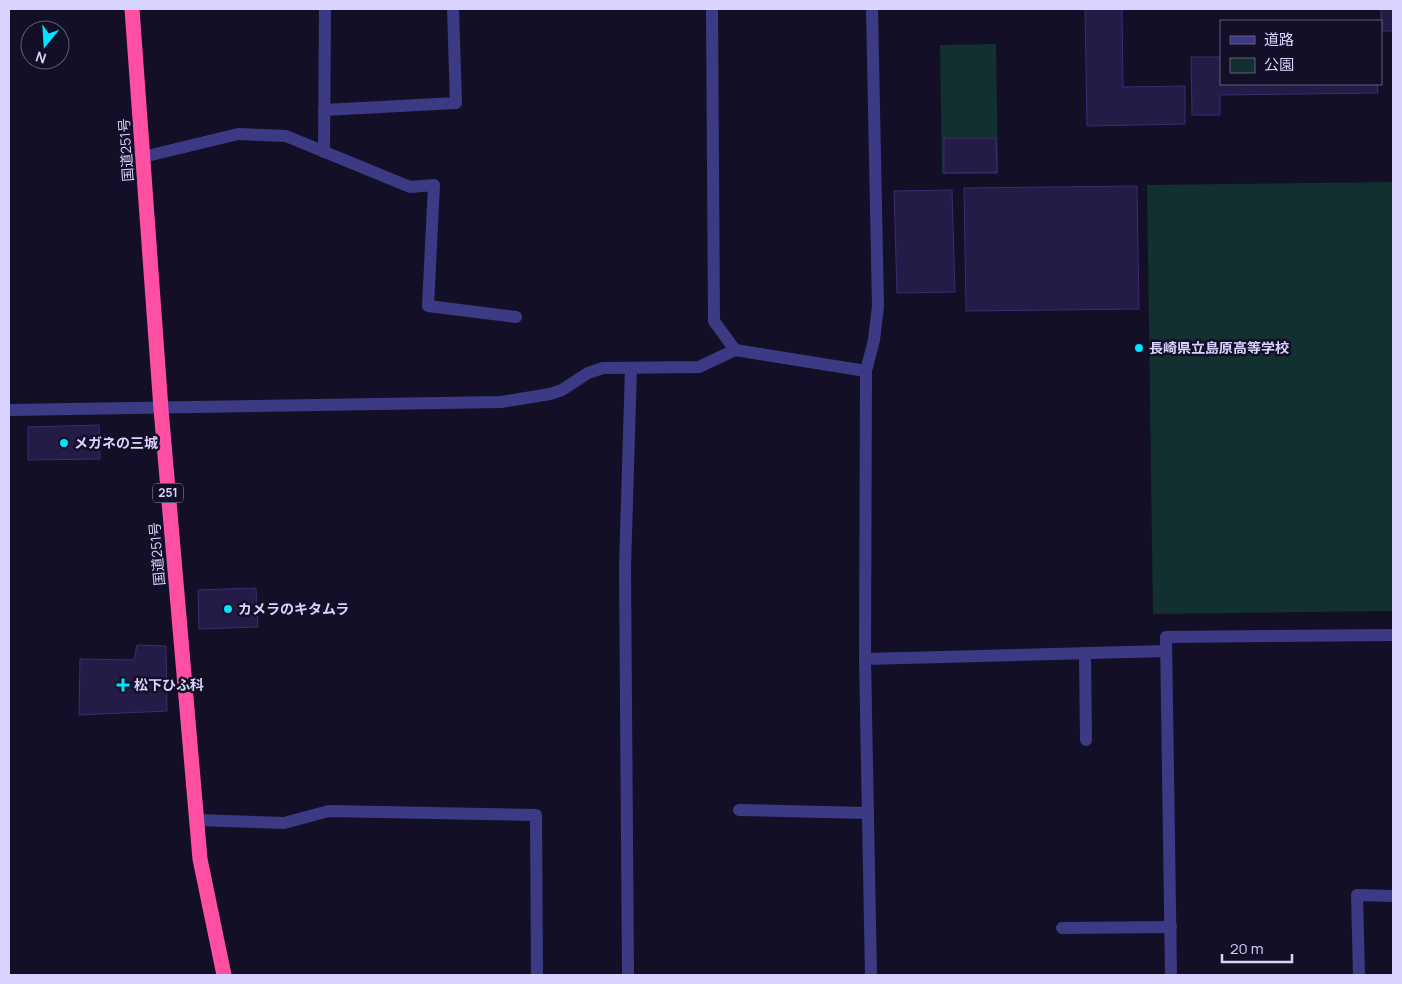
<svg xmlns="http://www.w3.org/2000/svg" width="1402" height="984" viewBox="0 0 1402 984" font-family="Manrope,'Noto Sans JP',sans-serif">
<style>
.green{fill:#12302f}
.building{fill:#241b47;stroke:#3b2d73}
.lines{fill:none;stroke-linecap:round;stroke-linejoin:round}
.street{stroke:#3d3a85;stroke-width:12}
.highway{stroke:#ff4fa3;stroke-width:15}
.poi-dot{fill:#00e5ff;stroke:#130f26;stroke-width:2}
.labels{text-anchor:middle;stroke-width:5;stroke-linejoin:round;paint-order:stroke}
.shield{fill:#130f26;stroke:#9e99be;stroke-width:1}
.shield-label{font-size:12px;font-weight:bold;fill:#d9d4ff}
.street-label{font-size:14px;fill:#d9d4ff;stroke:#130f26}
.poi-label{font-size:14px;font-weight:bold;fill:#d9d4ff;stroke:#130f26;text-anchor:start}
</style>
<rect width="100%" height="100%" fill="#130f26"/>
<g class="green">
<polygon points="996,44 998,174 942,174 940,45"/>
<polygon points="1393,182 1393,611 1153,614 1147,185"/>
</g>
<g class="building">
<polygon points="1085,9 1122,9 1123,87 1185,86 1185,124 1087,126"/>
<rect x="1381" y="9" width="12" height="22"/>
<polygon points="1191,57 1221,57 1221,84 1377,84 1378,93 1220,95 1220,115 1192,115"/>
<polygon points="944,138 996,138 997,172 944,173"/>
<polygon points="1137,186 1139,309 966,311 964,188"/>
<polygon points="952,190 955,292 897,293 894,191"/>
<polygon points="99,425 100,459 28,460 28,427"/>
<polygon points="256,588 258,627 199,629 198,590"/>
<polygon points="137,645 166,646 167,711 79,715 80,659 134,660"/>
</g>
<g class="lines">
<g class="street">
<polyline points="712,9 714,321 735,350"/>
<polyline points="324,110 456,103 453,9"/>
<polyline points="324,152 325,9"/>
<polyline points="143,157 238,134 286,136 410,187 434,185 428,306 516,317"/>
<polyline points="9,410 501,402 550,394 562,390 588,373 603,368 699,367 735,350 866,371"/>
<polyline points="1085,653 1086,740"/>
<polyline points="865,659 1166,651"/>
<polyline points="739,810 868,813"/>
<polyline points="196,820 284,823 329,811 536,815 537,975"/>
<polyline points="1062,928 1171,927"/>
<polyline points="628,975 625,567 631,368"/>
<polyline points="871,975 865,659 866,371 874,340 878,306 872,9"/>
<polyline points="1171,975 1166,637 1393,635"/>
<polyline points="1359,975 1357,895 1393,896"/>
</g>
<polyline class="highway" points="132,9 161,409 200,859 224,975"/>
</g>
<g class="poi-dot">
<circle cx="1139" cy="348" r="5"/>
<circle cx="64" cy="443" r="5"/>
<circle cx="228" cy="609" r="5"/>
<path d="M120.5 677.5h5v5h5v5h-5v5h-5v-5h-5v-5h5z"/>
</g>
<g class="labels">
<rect class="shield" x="153" y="483.5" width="30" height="19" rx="4"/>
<g class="shield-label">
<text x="168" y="497">251</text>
</g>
<g class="street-label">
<text transform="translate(126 150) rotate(-94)" y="5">国道251号</text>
<text transform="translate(157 554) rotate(-95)" y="5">国道251号</text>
</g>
<g class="poi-label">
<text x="1149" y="353">長崎県立島原高等学校</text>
<text x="74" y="448">メガネの三城</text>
<text x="238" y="614">カメラのキタムラ</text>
<text x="134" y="690">松下ひふ科</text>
</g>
</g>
<rect width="1402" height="984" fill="none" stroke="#d9d4ff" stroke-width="20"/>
<rect x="1220" y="20" width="162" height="65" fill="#130f26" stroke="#625e7d"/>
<rect x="1230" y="36" width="25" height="8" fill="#3d3a85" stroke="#625e7d"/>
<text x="1264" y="45" font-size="15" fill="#d9d4ff">道路</text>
<rect x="1230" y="58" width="25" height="15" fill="#12302f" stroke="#625e7d"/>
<text x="1264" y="70" font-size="15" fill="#d9d4ff">公園</text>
<g transform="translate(45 45) rotate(198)"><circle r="24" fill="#130f26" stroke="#625e7d"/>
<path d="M0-4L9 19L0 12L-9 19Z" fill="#00e5ff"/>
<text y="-8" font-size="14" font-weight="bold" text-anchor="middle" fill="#d9d4ff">N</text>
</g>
<path d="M1222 954v8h70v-8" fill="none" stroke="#d9d4ff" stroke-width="2.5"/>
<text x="1230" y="954" font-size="15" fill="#d9d4ff" stroke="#130f26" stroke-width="4" paint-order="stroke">20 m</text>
</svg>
